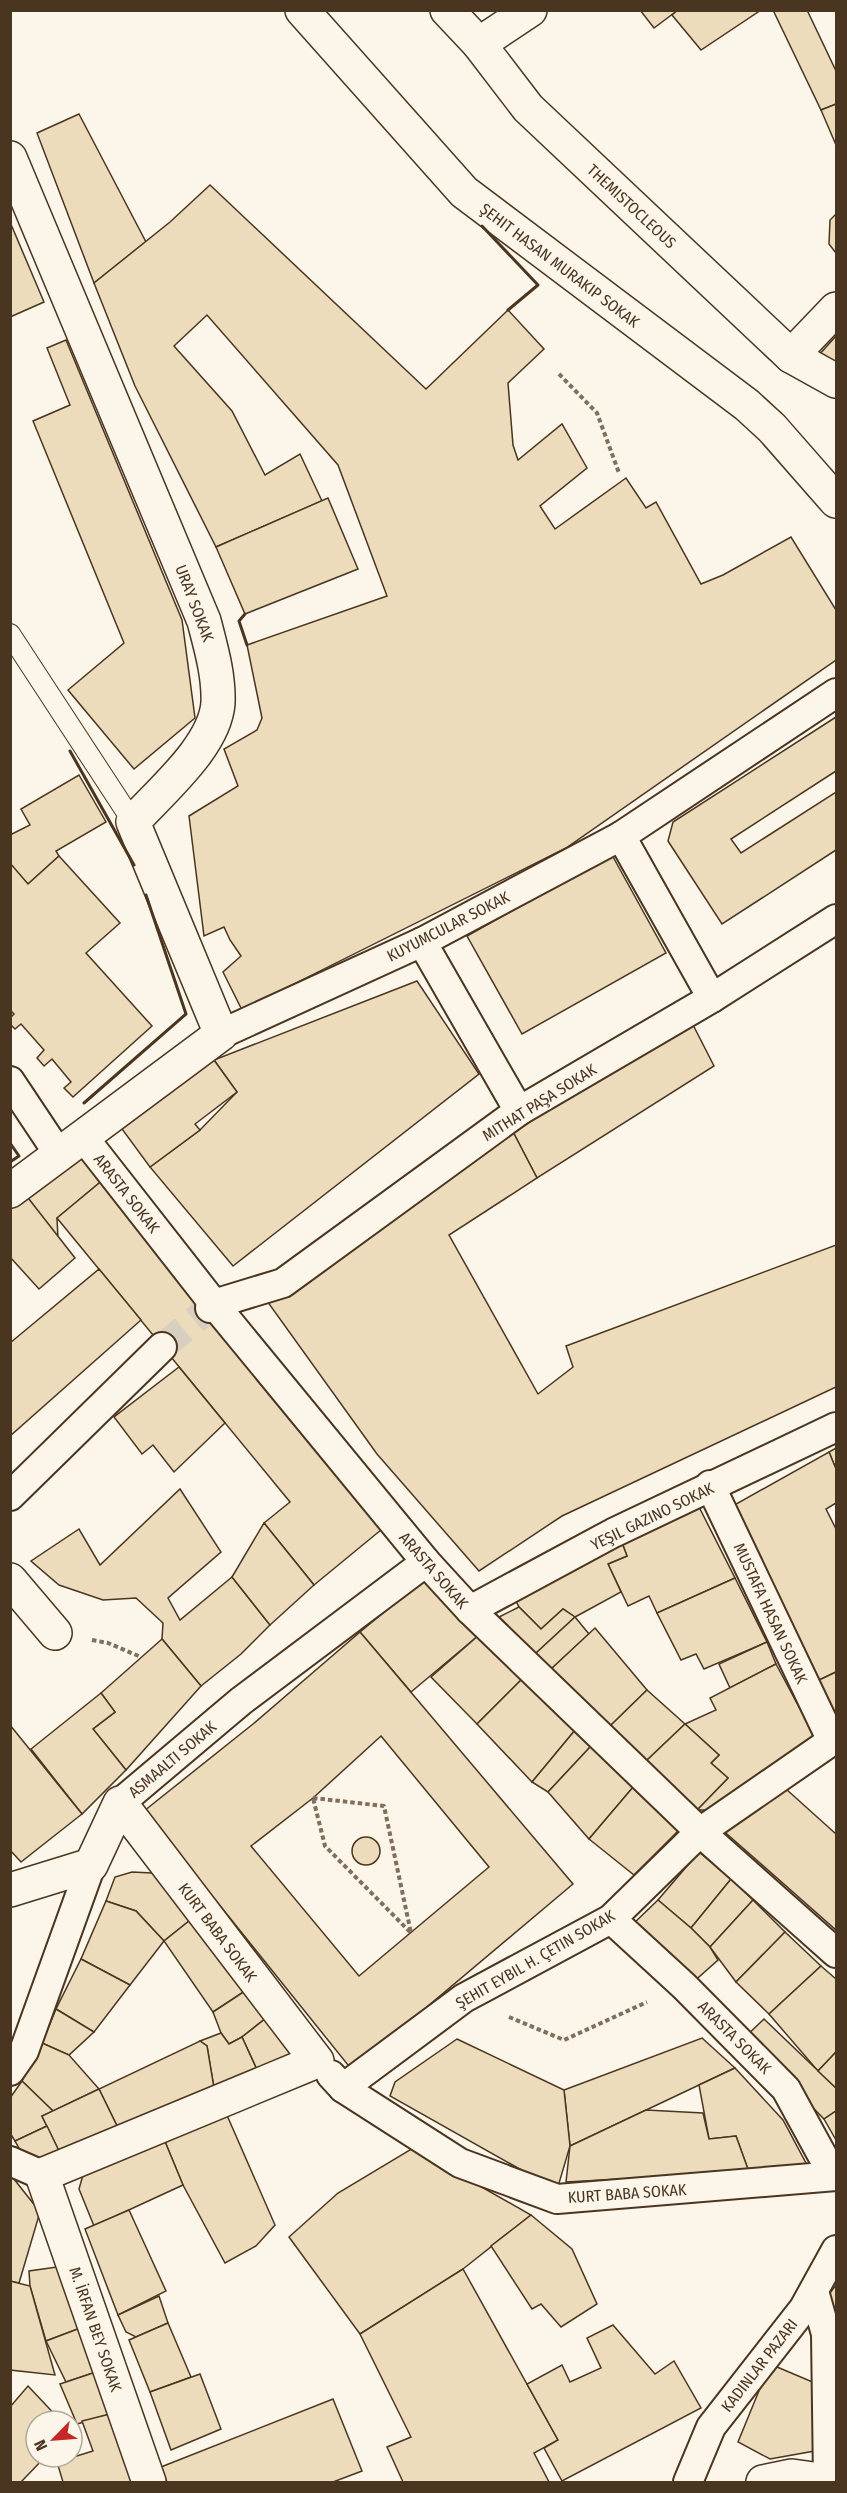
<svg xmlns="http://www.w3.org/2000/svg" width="847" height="2493" viewBox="0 0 847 2493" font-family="'Fira Sans Condensed',sans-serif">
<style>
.building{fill:#ecdcbc;stroke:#4a3520;stroke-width:1.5;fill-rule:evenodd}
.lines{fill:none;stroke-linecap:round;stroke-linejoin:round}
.pedestrian-tunnel{stroke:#d8cfc1;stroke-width:28;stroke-dasharray:28 14;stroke-linecap:butt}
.service-casing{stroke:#4a3520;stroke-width:22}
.pedestrian-casing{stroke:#4a3520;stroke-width:32}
.minor-casing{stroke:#4a3520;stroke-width:36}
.path{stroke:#7f6f5c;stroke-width:4;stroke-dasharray:4.5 3;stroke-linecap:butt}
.service{stroke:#fbf6e9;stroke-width:20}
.pedestrian{stroke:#fbf6e9;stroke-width:28}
.minor{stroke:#fbf6e9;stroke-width:33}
.wall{stroke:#4a3520;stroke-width:3}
.labels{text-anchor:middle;stroke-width:4.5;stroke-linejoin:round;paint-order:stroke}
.street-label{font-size:16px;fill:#4a3520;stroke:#fbf6e9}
</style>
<rect width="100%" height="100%" fill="#fbf6e9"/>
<g class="building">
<polygon points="640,10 678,10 654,28"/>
<polygon points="678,10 761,10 701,50 672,15"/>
<polygon points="773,10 807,10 836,71 836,104 821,110"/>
<polygon points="836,104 836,145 821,110"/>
<polygon points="79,114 146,242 94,283 37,133"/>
<polygon points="210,185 426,389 508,310 544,349 508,383 513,445 518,460 562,424 587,468 540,506 555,529 626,478 646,508 656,502 701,584 723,575 791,537 836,610 836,660 566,848 242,1010 223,972 241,956 230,940 224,927 204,936 189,816 238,786 224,749 257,730 262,718 247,645 387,596 338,465 207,315 174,346 232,411 265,475 300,454 322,501 216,547 135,386 94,283 170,222"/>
<polygon points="836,214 836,253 829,244 830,220"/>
<polygon points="10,222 44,302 10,317"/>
<polygon points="836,336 836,369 818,356"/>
<polygon points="66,340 182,620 195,718 134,769 68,690 124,643 33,421 70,405 47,348"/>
<polygon points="328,498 358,569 245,614 216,547"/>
<polygon points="836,717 836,771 731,839 741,853 836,792 836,850 722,924 668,841 673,822"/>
<polygon points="79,775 106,822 56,851 59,856 28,884 10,865 10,835 30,825 21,809"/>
<polygon points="612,855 666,953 522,1034 467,936"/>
<polygon points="59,856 120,923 86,953 152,1026 73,1097 64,1088 71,1082 52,1059 44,1066 37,1058 44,1050 21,1024 15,1029 10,1024 10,1018 14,1014 10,1010 10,863 28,884"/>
<polygon points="417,981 479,1074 233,1266 150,1167 200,1130 237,1092 214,1060"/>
<polygon points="689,1017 714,1066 537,1178 511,1128"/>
<polygon points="214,1060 237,1092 195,1124 200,1130 150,1167 122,1129"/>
<polygon points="511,1128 537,1178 449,1235 538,1394 573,1367 566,1346 836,1245 836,1387 562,1516 479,1571 377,1454 267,1301"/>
<polygon points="84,1154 104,1179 57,1218 58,1239 25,1194"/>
<polygon points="104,1179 387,1525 314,1585 264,1523 290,1502 57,1218"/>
<polygon points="25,1194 75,1258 39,1289 10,1257 10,1205"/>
<polygon points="99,1269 141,1320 10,1436 10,1343"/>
<polygon points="179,1367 225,1423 174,1472 153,1445 142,1454 114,1417"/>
<polygon points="836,1448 836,1469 829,1452"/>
<polygon points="829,1452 836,1469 836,1503 826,1509 836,1529 836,1672 817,1681 729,1508"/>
<polygon points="180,1489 221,1552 168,1598 180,1620 232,1577 270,1625 241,1654 201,1686 162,1639 163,1623 136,1598 103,1600 59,1585 31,1561 79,1529 100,1565"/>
<polygon points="696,1501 735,1578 657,1613 649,1596 628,1606 608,1564 627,1556 621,1540"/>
<polygon points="264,1523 314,1585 270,1625 232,1577"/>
<polygon points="621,1540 627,1556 608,1564 621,1592 575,1617 563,1609 541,1629 519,1607 514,1597"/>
<polygon points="428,1576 479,1635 411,1692 360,1632"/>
<polygon points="735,1578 767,1642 704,1669 696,1654 681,1660 657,1613"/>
<polygon points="519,1607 541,1629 563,1609 575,1617 535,1654 499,1617"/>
<polygon points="575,1617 589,1634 550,1670 535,1654"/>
<polygon points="595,1628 647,1690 609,1727 550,1670"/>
<path d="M 360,1632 L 573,1884 L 352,2070 L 144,1811 L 253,1724 ZM 381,1736 L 489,1867 L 359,1976 L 251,1846 L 313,1798 Z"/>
<polygon points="479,1635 527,1674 477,1724 431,1677"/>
<polygon points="162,1639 201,1686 126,1770 93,1729 115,1712 101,1693"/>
<polygon points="767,1642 776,1664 730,1688 719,1664"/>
<polygon points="776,1664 815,1737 716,1810 697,1810 728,1778 711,1763 719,1755 685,1724 716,1710 710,1698"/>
<polygon points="836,1672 836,1716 817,1681"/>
<polygon points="527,1674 576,1729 532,1782 477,1724"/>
<polygon points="647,1690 685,1724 645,1762 609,1727"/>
<polygon points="101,1693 115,1712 93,1729 126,1770 82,1814 31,1749"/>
<polygon points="685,1724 719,1755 711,1763 728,1778 697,1810 645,1762"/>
<polygon points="10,1725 82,1814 21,1862 10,1850"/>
<polygon points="576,1729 591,1746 548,1792 532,1782"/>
<polygon points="591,1746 634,1786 589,1839 548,1792"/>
<polygon points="634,1786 680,1829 634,1875 589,1839"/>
<polygon points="786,1789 836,1834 836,1930 719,1827"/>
<circle cx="366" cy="1851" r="14"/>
<polygon points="699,1852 731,1879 691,1928 658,1900"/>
<polygon points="132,1872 152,1873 194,1917 164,1941 136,1911 106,1901 115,1877"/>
<polygon points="731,1879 753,1900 710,1947 691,1928"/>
<polygon points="658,1900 691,1928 710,1947 718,1960 691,1984 632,1925"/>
<polygon points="753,1900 785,1932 736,1982 710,1947"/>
<polygon points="106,1901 136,1911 164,1941 130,1985 81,1959"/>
<polygon points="194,1917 248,1989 213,2012 164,1941"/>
<polygon points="785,1932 821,1966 769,2014 736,1982"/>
<polygon points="81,1959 130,1985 94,2032 56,2009"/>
<polygon points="821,1966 836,1979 836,2052 818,2071 769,2014"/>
<polygon points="248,1989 270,2015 242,2037 229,2044 221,2033 213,2012"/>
<polygon points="56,2009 94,2032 69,2055 42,2043"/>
<polygon points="270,2015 294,2059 258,2072 242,2037"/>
<polygon points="764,2019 836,2088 836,2111 824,2119 744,2038"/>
<polygon points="221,2033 229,2044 242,2037 258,2072 214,2088 207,2046 200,2041"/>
<polygon points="702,2038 735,2068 570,2146 564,2090"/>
<polygon points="457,2039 564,2090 570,2146 557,2190 390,2096 395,2082"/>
<polygon points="200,2041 207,2046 214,2088 120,2132 99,2089"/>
<polygon points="42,2043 69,2055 99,2089 53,2111 22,2081"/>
<polygon points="836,2052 836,2088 818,2071"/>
<polygon points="735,2068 783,2120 807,2165 749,2172 736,2136 709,2139 699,2085"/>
<polygon points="22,2081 53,2111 42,2116 47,2126 15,2141 10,2133 10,2098"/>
<polygon points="99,2089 120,2132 63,2160 42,2116"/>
<polygon points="646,2110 703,2113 709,2139 736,2136 749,2172 566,2182 570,2146"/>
<polygon points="836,2111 836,2140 824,2119"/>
<polygon points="226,2113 275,2225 256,2246 225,2263 183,2185 161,2132"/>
<polygon points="47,2126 60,2153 42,2161 24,2157 15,2141"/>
<polygon points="161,2132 183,2185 94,2226 79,2189 85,2168"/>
<polygon points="413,2148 531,2215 463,2269 360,2334 289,2237 338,2193"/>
<polygon points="10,2174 40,2212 19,2283 10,2281"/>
<polygon points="129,2210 166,2291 118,2315 85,2229"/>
<polygon points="531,2215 572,2249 597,2304 561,2327 541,2304 532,2309 491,2246"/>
<polygon points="64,2266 83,2327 46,2341 30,2286 29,2271"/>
<polygon points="463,2269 558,2440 534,2453 549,2482 403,2482 387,2447 411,2437 360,2334"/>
<polygon points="10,2281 30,2286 55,2375 10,2370"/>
<polygon points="836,2285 836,2317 827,2297"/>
<polygon points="159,2296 168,2323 136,2337 126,2332 118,2315"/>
<polygon points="168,2323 191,2377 150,2392 129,2340"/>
<polygon points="613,2325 655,2374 674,2361 701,2408 562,2481 544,2448 558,2440 527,2384 562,2365 570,2382 601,2368 587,2338"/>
<polygon points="83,2327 99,2371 66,2382 46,2341"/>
<polygon points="770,2364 822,2386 820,2450 770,2459 738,2442"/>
<polygon points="99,2371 114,2413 77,2424 60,2384"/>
<polygon points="200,2374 221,2429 171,2450 150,2392"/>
<polygon points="28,2386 61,2421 36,2421 36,2457 45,2457 21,2482 10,2482 10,2407"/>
<polygon points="333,2399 362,2471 333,2482 167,2482 161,2467"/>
<polygon points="114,2413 137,2482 63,2482 57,2462 93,2451 82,2421"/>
</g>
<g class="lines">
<polyline class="pedestrian-tunnel" points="162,1347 210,1308"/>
<g class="service-casing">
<polyline id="service" points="10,634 133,822"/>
</g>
<g class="pedestrian-casing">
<g id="pedestrian">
<polyline points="621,836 712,998"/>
<polyline points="422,942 519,1111"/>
<polyline points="221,1034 422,942 621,836 836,693"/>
<polyline points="10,1081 60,1156"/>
<polyline points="84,1138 214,1304 426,1562 470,1610 700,1832 836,1953"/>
<polyline points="210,1308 214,1304 283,1283 519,1111 712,998 836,919"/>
<polyline points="710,1485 832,1741"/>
<polyline points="10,1496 162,1347"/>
<polyline points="470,1610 613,1533 836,1427"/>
<polyline points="120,1803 241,1701 426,1562"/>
<polyline points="611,1919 684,1986 786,2089 833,2175"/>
<polyline points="10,2071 24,2051 91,1865"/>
<polyline points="331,2075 343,2088 460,2163 557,2199 836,2176"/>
<polyline points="343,2088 464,1998 611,1919 700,1832 836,1738"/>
<polyline points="10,2161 42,2175"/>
<polyline points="814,2291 826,2334 828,2481"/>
<polyline points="688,2482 711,2427 804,2308 836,2250"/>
</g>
</g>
<g class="minor-casing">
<g id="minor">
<polyline points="302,10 464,192 747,405 772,428 836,501"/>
<polyline points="447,10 479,44 528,108 791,356 836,381"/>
<polyline points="479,44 530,10"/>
<path d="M 10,158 L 204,621 C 211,648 219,675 218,703 C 215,746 161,791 133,822 L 221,1034 L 10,1191"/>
<polyline points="791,356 836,309"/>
<polyline points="10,1580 55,1633"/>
<polyline points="10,1890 91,1865 120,1803 317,2061 42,2175 149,2482"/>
<polyline points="763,2482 792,2476 828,2481 829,2482"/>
</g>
</g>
<g class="path">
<polyline points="559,374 597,413 619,473"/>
<polyline points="92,1640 108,1643 141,1657"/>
<polygon points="313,1798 384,1806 411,1933 325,1846"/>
<polyline points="509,2017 564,2040 647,2002"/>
</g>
<use href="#service" class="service"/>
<use href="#pedestrian" class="pedestrian"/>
<use href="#minor" class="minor"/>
<g class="wall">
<polyline points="482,226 538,285 508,310"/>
<polyline points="245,614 239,621 247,645"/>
<polyline points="70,751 134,865"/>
<polyline points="84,1103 186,1014 146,895"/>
<polyline points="10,1143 19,1156 10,1162"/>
</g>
</g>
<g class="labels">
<g class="street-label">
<text transform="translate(632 206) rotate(43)" y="6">THEMISTOCLEOUS</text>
<text transform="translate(560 265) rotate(37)" y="6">ŞEHIT HASAN MURAKIP SOKAK</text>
<text transform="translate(195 603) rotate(69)" y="6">URAY SOKAK</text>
<text transform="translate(448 926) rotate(-27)" y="6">KUYUMCULAR SOKAK</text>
<text transform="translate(539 1102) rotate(-32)" y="6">MITHAT PAŞA SOKAK</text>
<text transform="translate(127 1193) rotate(52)" y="6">ARASTA SOKAK</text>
<text transform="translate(652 1516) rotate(-26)" y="6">YEŞIL GAZINO SOKAK</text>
<text transform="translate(434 1570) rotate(49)" y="6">ARASTA SOKAK</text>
<text transform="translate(771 1613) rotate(65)" y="6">MUSTAFA HASAN SOKAK</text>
<text transform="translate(172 1759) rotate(-40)" y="6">ASMAALTI SOKAK</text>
<text transform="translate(218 1932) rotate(53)" y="6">KURT BABA SOKAK</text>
<text transform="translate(535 1959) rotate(-30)" y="6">ŞEHIT EYBIL H. ÇETIN SOKAK</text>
<text transform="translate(735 2037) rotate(45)" y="6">ARASTA SOKAK</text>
<text transform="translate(627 2193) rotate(-4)" y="6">KURT BABA SOKAK</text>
<text transform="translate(96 2329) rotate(71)" y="6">M. İRFAN BEY SOKAK</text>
<text transform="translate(759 2365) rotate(-52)" y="6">KADINLAR PAZARI</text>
</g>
</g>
<rect width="847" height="2493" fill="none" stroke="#4a3520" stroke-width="24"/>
<g transform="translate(54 2439) rotate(245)"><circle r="28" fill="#fbf6e9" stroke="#b4a999" stroke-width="1.5"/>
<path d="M0-4.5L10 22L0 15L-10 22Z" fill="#c62828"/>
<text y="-9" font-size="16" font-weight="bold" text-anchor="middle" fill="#4a3520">N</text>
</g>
</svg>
